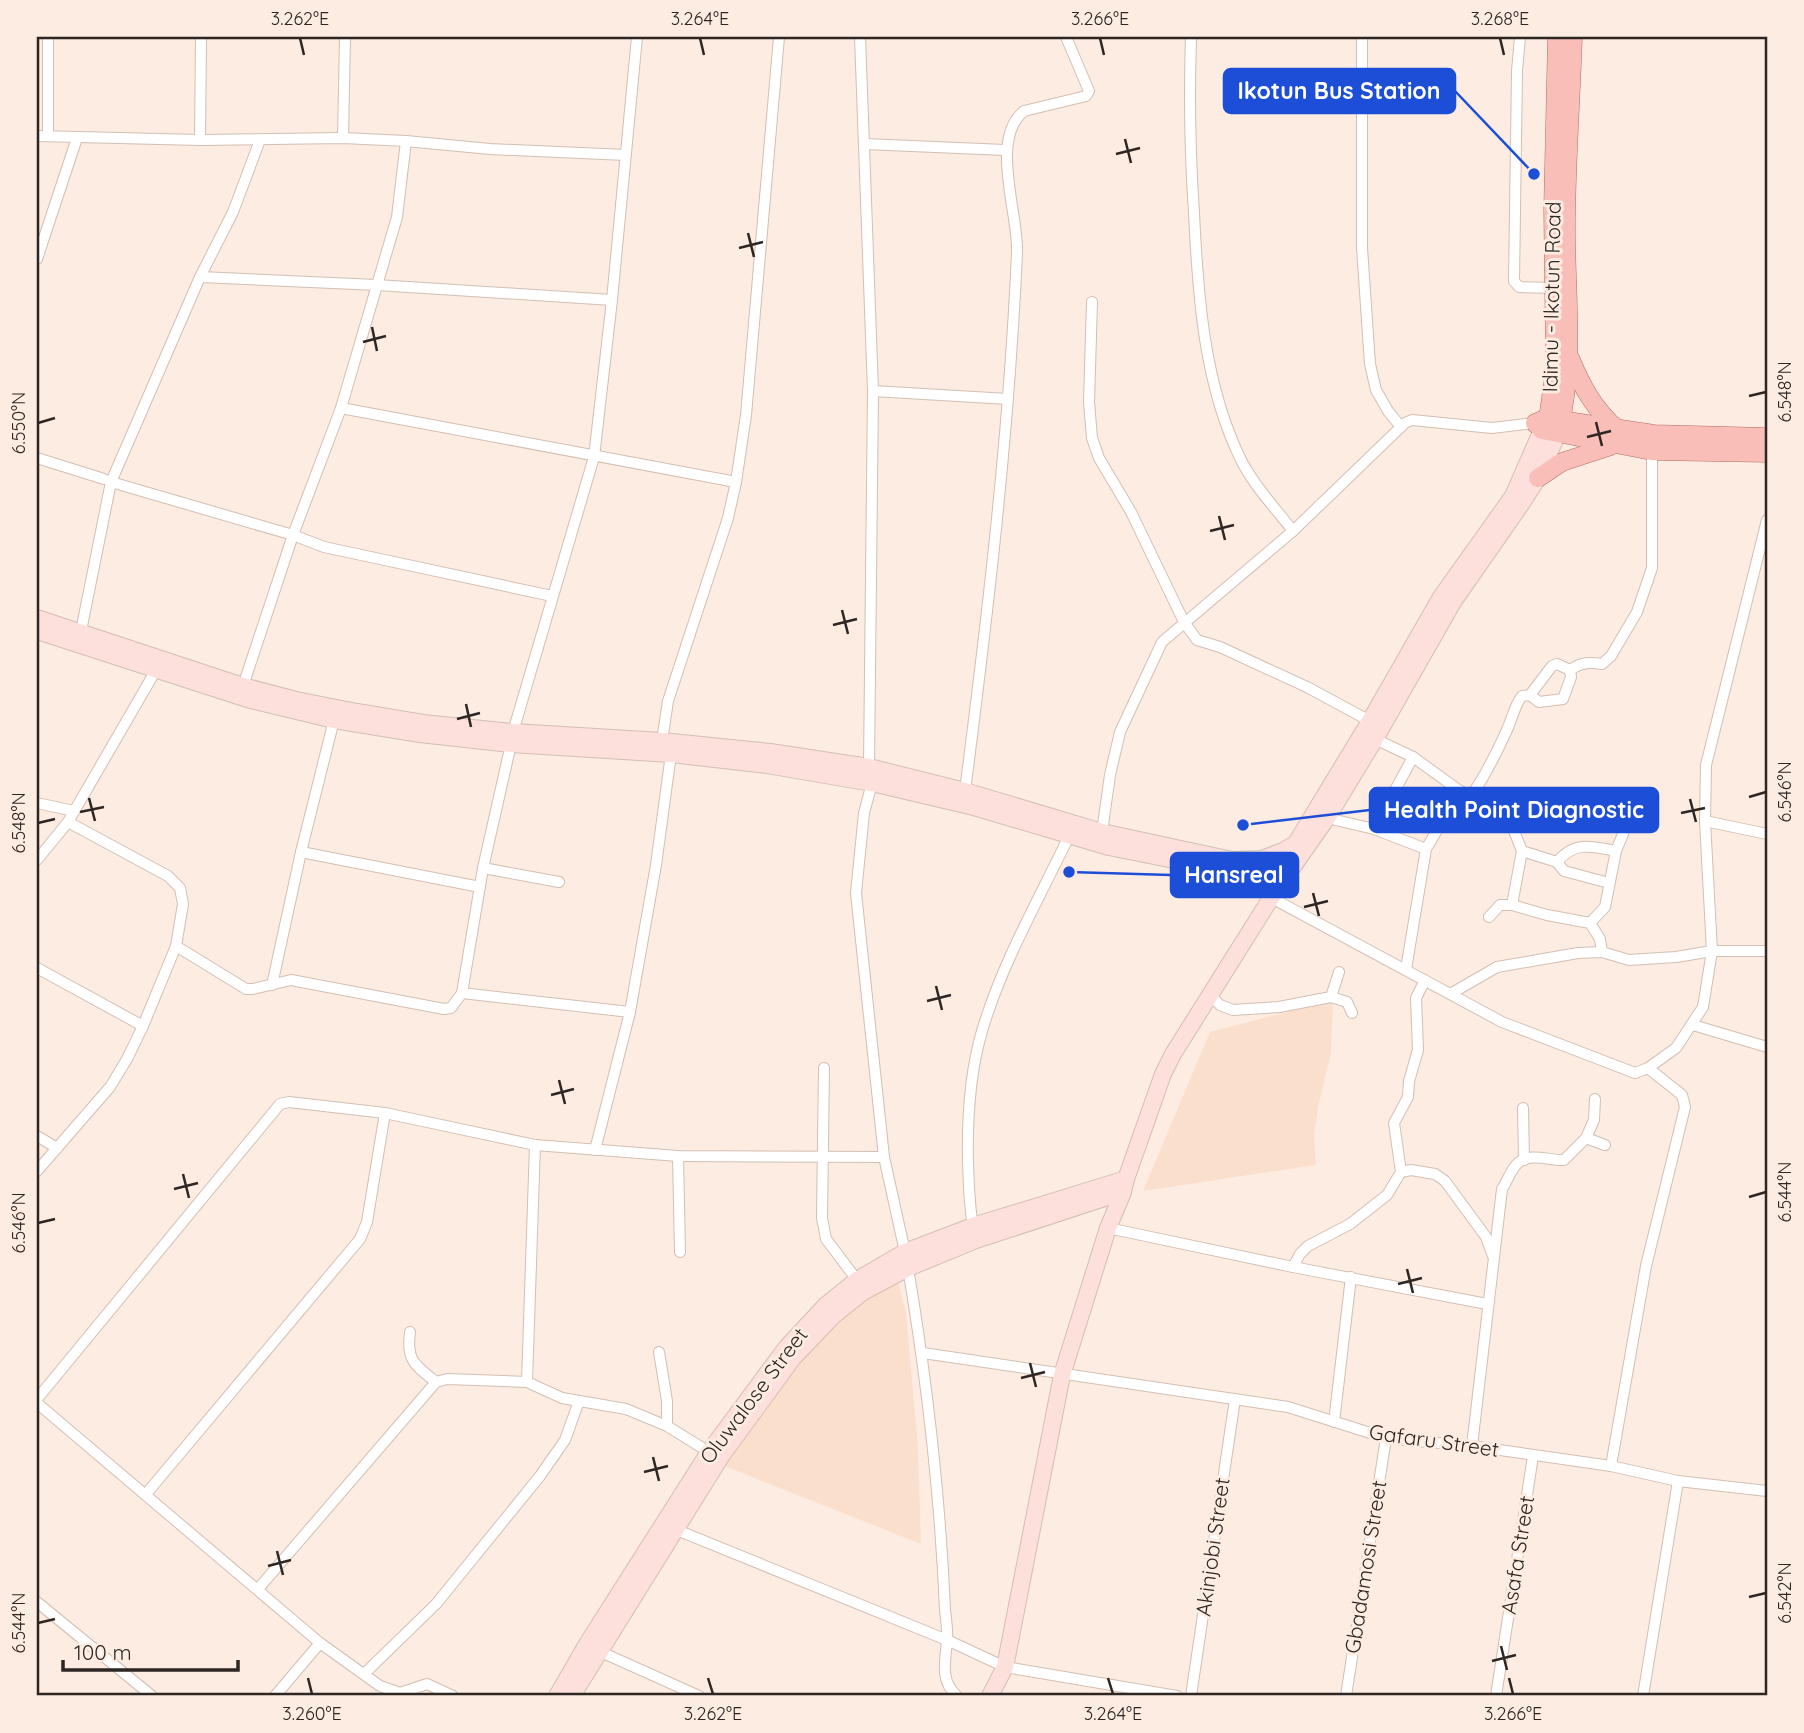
<svg xmlns="http://www.w3.org/2000/svg" width="1804" height="1733" viewBox="0 0 1804 1733" font-family="Quicksand,sans-serif">
<style>
.built{fill:#fadfcd}
.lines{fill:none;stroke-linecap:round;stroke-linejoin:round}
.street-casing{stroke:#d3bfb3;stroke-width:12}
.secondary-casing{stroke:#d3bfb3;stroke-width:18}
.primary-casing{stroke:#b16d66;stroke-width:19}
.street{stroke:#fff;stroke-width:10}
.secondary{stroke:#fddfdc;stroke-width:16}
.primary{stroke:#fabeb9;stroke-width:18}
.ticks{fill:none;stroke:#2e2622;stroke-width:2.5}
.labels{text-anchor:middle;stroke-width:6;stroke-linejoin:round;paint-order:stroke}
.street-label{font-size:21px;fill:#2e2622;stroke:#fdece2}
.leader{fill:none;stroke:#1d4ed8;stroke-width:2.5}
.callout-dot{fill:#1d4ed8;stroke:#fdece2;stroke-width:2.5}
.callout{fill:#1d4ed8;stroke:#1d4ed8;stroke-width:2.5}
.callout-label{font-size:23px;text-anchor:middle;font-weight:bold;fill:#fff}
.neatline{fill:none;stroke:#2e2622;stroke-width:2.5}
.ticks-label{font-size:18px;text-anchor:middle;fill:#2e2622}
</style>
<rect width="100%" height="100%" fill="#fdece2"/>
<g class="built">
<polygon points="1333,1000 1331,1052 1318,1107 1314,1135 1316,1165 1143,1191 1210,1032"/>
<polygon points="898,1282 906,1312 918,1448 921,1544 722,1465 793,1366 848,1310"/>
</g>
<g class="lines">
<g class="street-casing">
<g id="street">
<polyline points="48,37 48,136"/>
<polyline points="860,37 873,391 869,767"/>
<path d="M 1191,37 C 1189,96 1190,154 1194,213 C 1198,297 1204,386 1242,462 C 1255,487 1276,509 1293,531"/>
<polyline points="1362,37 1362,248 1370,364 1376,390 1388,411 1401,427"/>
<polyline points="1520,37 1517,71 1514,281 1519,287 1554,288"/>
<polyline points="37,136 200,140 343,138 406,141 490,149 626,155"/>
<polyline points="343,138 345,37"/>
<polyline points="200,140 201,37"/>
<polyline points="865,144 1005,150"/>
<polyline points="37,259 77,138"/>
<polyline points="200,277 377,285 612,300"/>
<polyline points="1092,302 1089,402 1092,438 1099,458 1131,512 1184,622 1197,640 1220,647 1307,687 1370,721"/>
<polyline points="873,391 1008,399"/>
<polyline points="341,408 736,482"/>
<polyline points="37,458 104,479"/>
<polyline points="111,482 293,535 324,547 552,596"/>
<polyline points="81,631 111,482 200,277 233,212 260,140"/>
<polyline points="243,686 293,535 341,408 397,217 406,141"/>
<polyline points="1530,695 1539,702 1563,699 1571,677 1570,670"/>
<polyline points="513,732 594,457 612,300 637,37"/>
<path d="M 1375,739 L 1413,757 L 1460,791 L 1478,799 L 1510,821 L 1522,851 L 1557,862 C 1574,841 1591,846 1616,851 L 1623,834"/>
<polyline points="662,741 668,701 728,518 736,482 746,415 779,37"/>
<polyline points="872,783 864,813 856,893 884,1157 905,1252"/>
<path d="M 965,791 C 988,612 1009,433 1017,253 C 1019,215 989,139 1024,111 L 1086,96 L 1089,91 L 1066,37"/>
<path d="M 1471,796 C 1485,776 1496,754 1506,732 C 1512,720 1514,706 1522,696 L 1530,695 L 1552,666 L 1557,664 L 1570,670 C 1582,662 1589,662 1602,664 L 1611,656 L 1637,612 L 1652,568 L 1652,451"/>
<polyline points="37,803 74,811"/>
<polyline points="1327,818 1374,829 1426,849"/>
<polyline points="1705,821 1767,834"/>
<polyline points="1374,829 1413,757"/>
<polyline points="1102,832 1110,775 1120,732 1162,642 1293,531 1405,423 1412,420 1492,428 1535,423"/>
<polyline points="301,852 480,887"/>
<polyline points="37,860 68,822 156,670"/>
<polyline points="1557,862 1564,871 1609,883"/>
<polyline points="483,868 559,882"/>
<polyline points="1268,896 1502,1022 1635,1073 1648,1068 1676,1048 1703,1007 1712,951 1705,821 1706,765 1767,520"/>
<polyline points="1512,905 1522,851"/>
<polyline points="1489,917 1500,905 1512,905 1547,915 1590,923 1600,939 1602,952"/>
<polyline points="1590,923 1605,907 1616,851"/>
<polyline points="176,946 246,989 253,989 291,980 444,1009 451,1008 462,993 483,868 511,744"/>
<polyline points="37,968 143,1026"/>
<polyline points="1406,969 1426,849 1460,791"/>
<polyline points="272,985 301,852 334,720"/>
<polyline points="462,993 630,1012"/>
<polyline points="1452,993 1497,967 1578,953 1602,952 1629,960 1676,957 1712,951 1767,951"/>
<polyline points="1210,995 1220,1005 1233,1010 1279,1007 1331,997 1339,972"/>
<polyline points="1331,997 1347,1002 1352,1013"/>
<polyline points="1693,1025 1767,1047"/>
<polyline points="824,1068 822,1218 826,1239 857,1280"/>
<polyline points="1523,1108 1524,1160"/>
<polyline points="37,1136 57,1148"/>
<polyline points="1586,1138 1594,1120 1595,1099"/>
<polyline points="595,1150 630,1012 656,865 671,754"/>
<polyline points="678,1156 680,1252"/>
<polyline points="37,1171 110,1087 127,1059 143,1026 176,946 183,904 180,888 168,876 68,822"/>
<polyline points="1401,1172 1411,1170 1435,1174 1445,1181 1486,1237 1493,1256"/>
<path d="M 973,1226 C 969,1205 969,1184 968,1163 C 967,1120 970,1072 982,1031 C 1002,963 1039,899 1069,836"/>
<polyline points="1108,1228 1293,1267 1487,1304"/>
<polyline points="1293,1267 1300,1254 1308,1246 1350,1224 1387,1195 1401,1172 1394,1123 1408,1097 1409,1081 1418,1050 1416,998 1425,980"/>
<path d="M 908,1268 C 927,1381 940,1495 945,1609 C 946,1620 948,1631 947,1642 C 945,1662 940,1681 957,1696"/>
<path d="M 410,1332 C 406,1361 415,1365 436,1382"/>
<polyline points="659,1352 667,1401 667,1426"/>
<polyline points="923,1353 1288,1407 1386,1438 1472,1446 1611,1466 1678,1481 1767,1491"/>
<polyline points="527,1382 535,1145"/>
<polyline points="37,1399 280,1104 289,1102 385,1113 535,1145 678,1156 884,1157"/>
<polyline points="37,1403 320,1643 380,1686 400,1693 427,1684 453,1696"/>
<polyline points="1334,1422 1351,1277"/>
<path d="M 1472,1446 L 1502,1189 C 1507,1182 1511,1169 1518,1163 C 1530,1152 1550,1161 1564,1160 L 1586,1138 L 1605,1145"/>
<polyline points="1611,1466 1646,1266 1685,1107 1682,1095 1648,1068"/>
<polyline points="146,1494 360,1239 367,1222 385,1113"/>
<polyline points="672,1528 947,1640 1005,1667 1177,1696"/>
<polyline points="258,1589 436,1382 447,1379 527,1382 562,1398 626,1409 667,1426 709,1452"/>
<polyline points="37,1602 152,1696"/>
<polyline points="601,1652 699,1696"/>
<polyline points="364,1674 436,1604 540,1476 565,1440 579,1401"/>
<polyline points="275,1696 320,1643"/>
<polyline points="1191,1696 1235,1399"/>
<polyline points="1346,1696 1386,1438"/>
<polyline points="1496,1696 1533,1456"/>
<polyline points="1643,1696 1678,1481"/>
</g>
</g>
<g class="secondary-casing">
<g id="secondary">
<polyline points="37,618 243,686 296,700 357,712 423,723 513,732 662,741 770,752 869,767 965,791 1102,832 1232,860 1262,859 1283,851 1295,844"/>
<polyline points="37,631 247,699 334,720 420,734 511,744 671,754 767,765 872,783 974,807 1109,847 1254,876 1267,889"/>
<polyline points="1293,848 1370,721 1441,597 1513,496 1542,430"/>
<polyline points="557,1696 587,1644 709,1452 786,1348 826,1305 857,1280 905,1252 973,1226 1126,1179"/>
<polyline points="572,1696 722,1455 793,1358 833,1316 863,1292 908,1268 976,1240 1123,1192"/>
<polyline points="990,1696 1005,1667 1062,1375 1108,1228 1123,1192 1126,1179 1163,1074 1173,1054 1271,898 1327,818 1375,739 1453,602 1522,503 1538,478 1558,433"/>
</g>
</g>
<g class="primary-casing">
<g id="primary">
<path d="M 1570,358 C 1582,387 1594,409 1618,430"/>
<polyline points="1544,427 1549,412 1555,368 1553,209 1557,37"/>
<path d="M 1559,428 C 1575,366 1566,293 1566,230 C 1566,166 1571,101 1573,37"/>
<polyline points="1767,437 1654,434 1547,418 1535,423 1542,430 1652,451 1767,453"/>
<polyline points="1538,478 1562,462 1611,446"/>
</g>
</g>
<use href="#street" class="street"/>
<use href="#secondary" class="secondary"/>
<use href="#primary" class="primary"/>
</g>
<path class="ticks" d="M 300,38 L 304,55M 700,38 L 704,55M 1100,38 L 1104,55M 1500,38 L 1504,55M 1125,139 L 1131,163M 1116,154 L 1140,148M 748,233 L 754,257M 739,248 L 763,242M 372,327 L 377,351M 363,342 L 386,336M 1749,396 L 1766,392M 1596,422 L 1602,446M 38,423 L 55,418M 1587,437 L 1611,431M 1219,516 L 1225,540M 1210,531 L 1234,525M 842,610 L 848,634M 833,625 L 857,619M 466,704 L 471,727M 457,719 L 480,713M 1749,797 L 1766,792M 89,798 L 95,821M 1690,799 L 1696,822M 80,812 L 104,807M 1681,813 L 1705,808M 38,823 L 55,819M 1313,893 L 1319,916M 1304,907 L 1328,901M 936,986 L 942,1010M 927,1001 L 951,995M 559,1080 L 565,1104M 551,1095 L 574,1089M 183,1174 L 189,1198M 174,1189 L 198,1183M 1749,1197 L 1766,1192M 38,1223 L 55,1219M 1407,1269 L 1413,1293M 1398,1284 L 1422,1278M 1030,1363 L 1036,1387M 1021,1378 L 1045,1372M 653,1457 L 659,1481M 644,1472 L 668,1466M 277,1551 L 283,1575M 268,1566 L 291,1560M 1749,1597 L 1766,1593M 38,1623 L 55,1619M 1501,1646 L 1507,1670M 1492,1661 L 1516,1655M 308,1678 L 312,1694M 708,1678 L 713,1694M 1108,1678 L 1113,1694M 1509,1678 L 1513,1694"/>
<g class="labels">
<g class="street-label">
<text transform="translate(1552 297) rotate(-89)" y="7">Idimu - Ikotun Road</text>
<text transform="translate(754 1396) rotate(-53)" y="7">Oluwalose Street</text>
<text transform="translate(1434 1441) rotate(8)" y="7">Gafaru Street</text>
<text transform="translate(1213 1547) rotate(-82)" y="7">Akinjobi Street</text>
<text transform="translate(1518 1555) rotate(-81)" y="7">Asafa Street</text>
<text transform="translate(1366 1567) rotate(-81)" y="7">Gbadamosi Street</text>
</g>
</g>
<path class="leader" d="M1534 174L1455 91M1243 825L1370 810M1069 872L1171 875"/>
<g class="callout-dot">
<circle cx="1534" cy="174" r="7"/>
<circle cx="1243" cy="825" r="7"/>
<circle cx="1069" cy="872" r="7"/>
</g>
<g class="callout">
<rect x="1224" y="69" width="231" height="44" rx="7"/>
<rect x="1370" y="788" width="288" height="44" rx="7"/>
<rect x="1171" y="853" width="127" height="44" rx="7"/>
</g>
<g class="callout-label">
<text x="1339" y="99">Ikotun Bus Station</text>
<text x="1514" y="818">Health Point Diagnostic</text>
<text x="1234" y="883">Hansreal</text>
</g>
<rect width="1804" height="1733" fill="none" stroke="#fdece2" stroke-width="77"/>
<path d="M63 1660v10h175v-10" fill="none" stroke="#2e2622" stroke-width="3.5"/>
<text x="74" y="1660" font-size="21" fill="#2e2622" stroke="#fdece2" stroke-width="5" paint-order="stroke">100 m</text>
<rect x="38" y="38" width="1728" height="1656" class="neatline"/>
<g class="ticks-label">
<text x="300" y="25">3.262°E</text>
<text x="700" y="25">3.264°E</text>
<text x="1100" y="25">3.266°E</text>
<text x="1500" y="25">3.268°E</text>
<text transform="translate(1785 392) rotate(-90)" y="6">6.548°N</text>
<text transform="translate(19 423) rotate(-90)" y="6">6.550°N</text>
<text transform="translate(1785 792) rotate(-90)" y="6">6.546°N</text>
<text transform="translate(19 823) rotate(-90)" y="6">6.548°N</text>
<text transform="translate(1785 1192) rotate(-90)" y="6">6.544°N</text>
<text transform="translate(19 1223) rotate(-90)" y="6">6.546°N</text>
<text transform="translate(1785 1593) rotate(-90)" y="6">6.542°N</text>
<text transform="translate(19 1623) rotate(-90)" y="6">6.544°N</text>
<text x="312" y="1720">3.260°E</text>
<text x="713" y="1720">3.262°E</text>
<text x="1113" y="1720">3.264°E</text>
<text x="1513" y="1720">3.266°E</text>
</g>
</svg>
